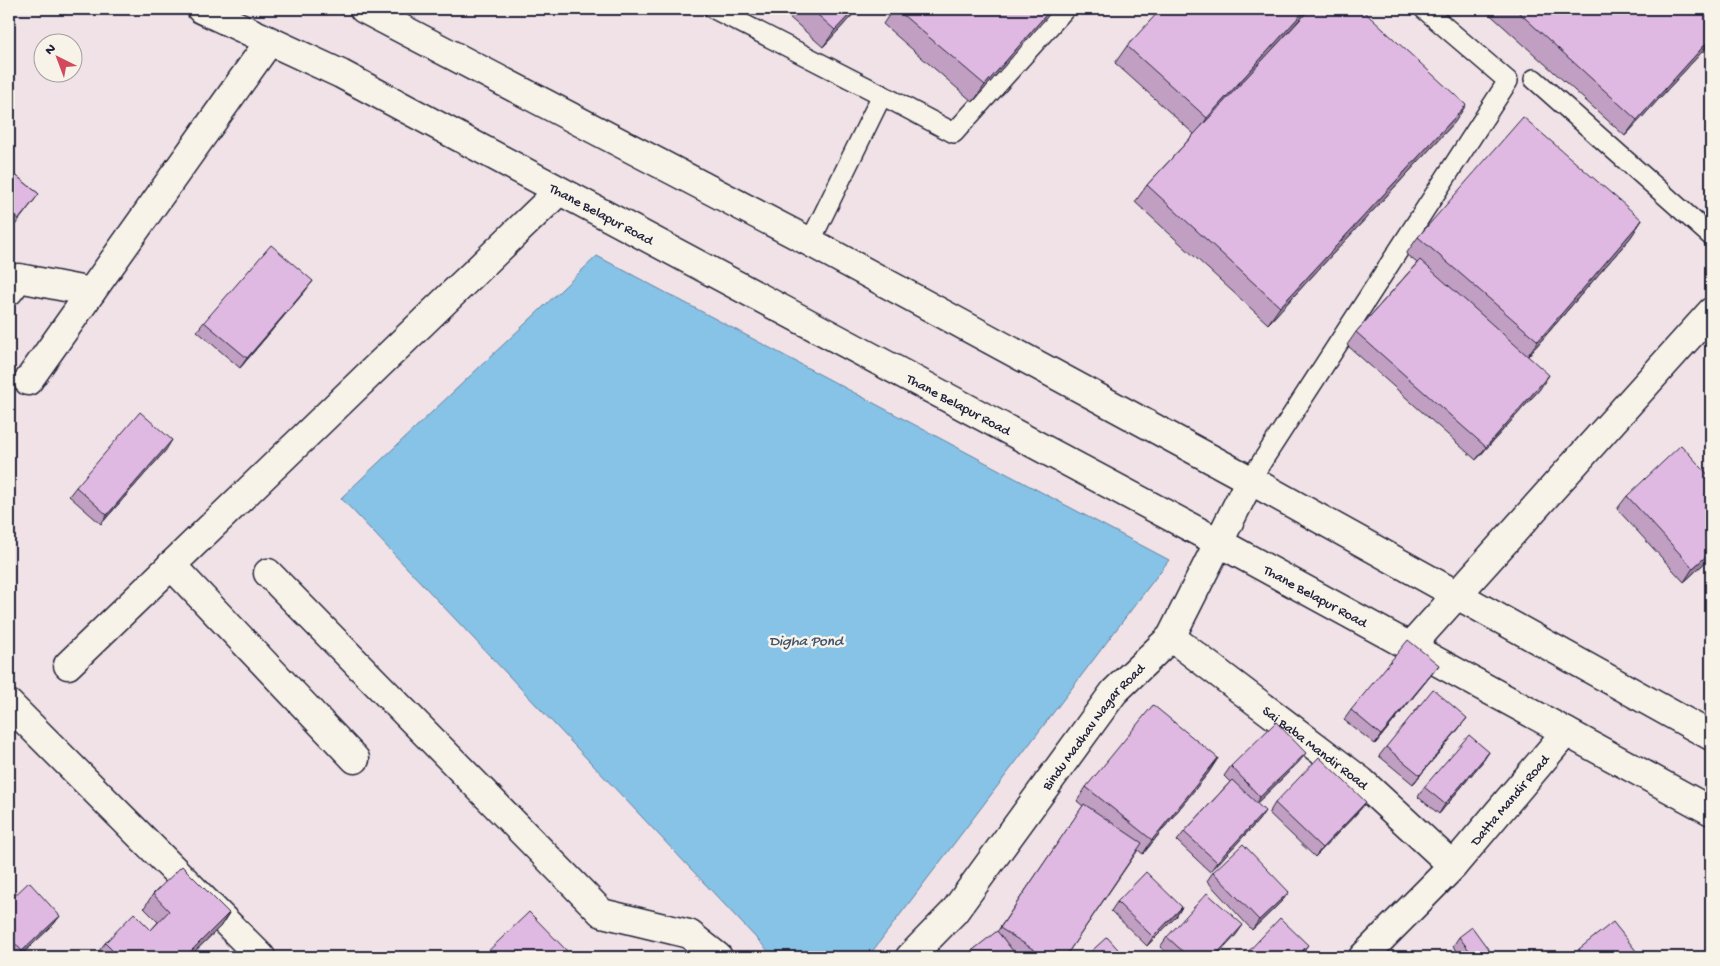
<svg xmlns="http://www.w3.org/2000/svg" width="1720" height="966" viewBox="0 0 1720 966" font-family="'Gochi Hand',sans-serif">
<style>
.water{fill:#87c2e7;stroke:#5f82a2}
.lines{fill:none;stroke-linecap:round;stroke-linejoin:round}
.service-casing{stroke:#22223b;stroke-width:22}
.minor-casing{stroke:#22223b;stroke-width:31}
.primary-casing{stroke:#22223b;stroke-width:31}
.service{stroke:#f7f3e8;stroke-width:19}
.minor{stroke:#f7f3e8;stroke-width:28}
.primary{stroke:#f7f3e8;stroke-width:28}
.wall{fill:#c09fc2;stroke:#22223b}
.shaded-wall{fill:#9c829e;stroke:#22223b}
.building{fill:#dfb9e2;stroke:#22223b}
.labels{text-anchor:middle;stroke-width:5;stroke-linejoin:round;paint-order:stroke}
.street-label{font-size:14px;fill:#22223b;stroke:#f7f3e8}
.water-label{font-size:15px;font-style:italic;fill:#40526f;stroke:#f7f3e8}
</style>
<rect width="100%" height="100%" fill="#f0e2e6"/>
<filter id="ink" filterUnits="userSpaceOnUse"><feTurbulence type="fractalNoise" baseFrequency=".02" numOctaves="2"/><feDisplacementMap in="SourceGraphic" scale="10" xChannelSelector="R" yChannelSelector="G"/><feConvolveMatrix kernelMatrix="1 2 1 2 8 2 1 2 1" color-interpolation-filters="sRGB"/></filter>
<g filter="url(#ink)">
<polygon class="water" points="597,256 1169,560 868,957 774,957 341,498"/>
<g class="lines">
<g class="service-casing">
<g id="service">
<polyline points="714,9 882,95"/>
<polyline points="1534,79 1711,236"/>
<polyline points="810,242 882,95 954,133 1065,9"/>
<polyline points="1250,480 1508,81 1424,9"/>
</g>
</g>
<g class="minor-casing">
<g id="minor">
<polyline points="9,291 19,278 91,292"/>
<polyline points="28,381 269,42"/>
<polyline points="171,565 355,759"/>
<polyline points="268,573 602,913 689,934 718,957"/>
<path id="s1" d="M 1171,637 L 1361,781 L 1453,866"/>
<polyline points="1410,647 1711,312"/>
<polyline points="68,665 559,191"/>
<polyline points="9,704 261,957"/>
<path id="s2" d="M 910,957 L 954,912 L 1114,692 L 1171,637 L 1250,480"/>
<path id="s3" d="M 1363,957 L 1453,866 L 1566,732"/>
</g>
</g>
<g class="primary-casing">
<g id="primary">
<path id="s4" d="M 201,9 L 341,74 L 1218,542 L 1711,811"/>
<polyline points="364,9 810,242 1250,480 1711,736"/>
</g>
</g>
<use href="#service" class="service"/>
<use href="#minor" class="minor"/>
<use href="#primary" class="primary"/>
</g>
<g class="wall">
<polygon points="780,9 858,9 823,47"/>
<polygon points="893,9 1054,9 973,102 883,24"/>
<polygon points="1484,9 1711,9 1711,42 1625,136"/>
<polygon points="1283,37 1455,122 1268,324 1135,202 1147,185 1194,134 1115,63 1127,46"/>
<polygon points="9,170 39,194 12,229 9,226"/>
<polygon points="1642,220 1631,237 1528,356 1540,389 1476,460 1347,345 1356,332 1417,263 1406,254 1418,237"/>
<polygon points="306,290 240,368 197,331 204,322"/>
<polygon points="166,450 101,524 69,496 76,487"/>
<polygon points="1627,496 1711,557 1684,582 1617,509"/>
<polygon points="1432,674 1375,744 1344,720 1351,710"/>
<polygon points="1460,727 1413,784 1379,756 1386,747"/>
<polygon points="1489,752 1483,761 1439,814 1418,797 1424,787"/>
<polygon points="1218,758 1209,772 1143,854 1138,850 1065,957 964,957 997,932 1083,806 1077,801 1086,787"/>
<polygon points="1299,762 1257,803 1259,820 1210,872 1177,841 1184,832 1230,782 1224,776 1231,766"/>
<polygon points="1366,802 1359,811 1315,857 1269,813 1275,803"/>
<polygon points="1213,872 1289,892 1282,901 1252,930 1207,881"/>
<polygon points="153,894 229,913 220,927 191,955 193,957 96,957 95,956 105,943 151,930 158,922 144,908"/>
<polygon points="9,901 60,916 53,925 19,957 12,957 9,954"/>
<polygon points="1117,902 1182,907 1176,917 1147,946 1111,911"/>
<polygon points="1236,935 1216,957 1172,957 1160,947 1167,937"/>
<polygon points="1459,937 1494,957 1460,957 1453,946"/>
<polygon points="1579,949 1641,957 1573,957"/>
</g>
<g class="shaded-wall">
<polygon points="855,9 858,9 823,47 835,30"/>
<polygon points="1051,9 1054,9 973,102 985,85"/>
<polygon points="1306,9 1309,9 1196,135 1207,118"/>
<polygon points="1711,38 1711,42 1625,136 1637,120"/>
<polygon points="1466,105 1455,122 1268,324 1280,307"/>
<polygon points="1642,220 1631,237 1526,358 1538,341"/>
<polygon points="313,281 306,290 240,368 247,358"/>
<polygon points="1549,375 1540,389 1476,460 1486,447"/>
<polygon points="172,440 166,450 101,524 107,515"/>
<polygon points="1711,552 1711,557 1684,582 1693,568"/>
<polygon points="1439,665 1432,674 1375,744 1381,735"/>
<polygon points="1467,718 1460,727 1413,784 1420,775"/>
<polygon points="1489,752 1483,761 1439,814 1445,804"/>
<polygon points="1306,753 1299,762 1254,806 1260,797"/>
<polygon points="1218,758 1209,772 1143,854 1152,840"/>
<polygon points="1366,802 1359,811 1315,857 1322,848"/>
<polygon points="1265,811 1259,820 1210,872 1217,862"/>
<polygon points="1289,892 1282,901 1252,930 1259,920"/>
<polygon points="1182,907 1176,917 1147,946 1153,937"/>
<polygon points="229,913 220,927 189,957 189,953"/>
<polygon points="60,916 53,925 19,957 18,957 22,951"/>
<polygon points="1243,925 1236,935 1216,957 1214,957"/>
<polygon points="1308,945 1301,954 1298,957 1296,957"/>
</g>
<g class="building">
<polygon points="811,9 855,9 835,30"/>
<polygon points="896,9 1051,9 985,85"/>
<polygon points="1161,9 1306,9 1207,118 1127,46"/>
<polygon points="1310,9 1361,9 1466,105 1280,307 1147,185"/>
<polygon points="1515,9 1711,9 1711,38 1637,120"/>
<polygon points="1523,117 1642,220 1538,341 1418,237"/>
<polygon points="9,170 39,194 19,219 9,211"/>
<polygon points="271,245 313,281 247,358 204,322"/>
<polygon points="1420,260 1549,375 1486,447 1356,332"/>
<polygon points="140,412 172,440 107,515 76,487"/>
<polygon points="1681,445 1711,478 1711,552 1693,568 1627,496"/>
<polygon points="1408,640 1439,665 1381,735 1351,710"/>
<polygon points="1433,689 1467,718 1420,775 1386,747"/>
<polygon points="1153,705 1218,758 1152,840 1086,787"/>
<polygon points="1276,722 1306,753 1260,797 1231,766"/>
<polygon points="1469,735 1489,752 1445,804 1424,787"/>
<polygon points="1319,757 1366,802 1322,848 1275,803"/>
<polygon points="1232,780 1265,811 1217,862 1184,832"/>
<polygon points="1084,804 1142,843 1065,957 1045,957 1000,928"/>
<polygon points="1243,844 1289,892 1259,920 1213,872"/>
<polygon points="182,866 229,913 189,953 193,957 119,957 105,943 134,913 151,930 169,911 153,894"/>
<polygon points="1146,872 1182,907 1153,937 1117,902"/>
<polygon points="29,882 60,916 22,951 9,937 9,901"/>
<polygon points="1207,893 1243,925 1214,957 1189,957 1167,937"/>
<polygon points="529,912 570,954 567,957 482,957"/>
<polygon points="1280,918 1308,945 1296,957 1243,957"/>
<polygon points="1613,922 1641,957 1586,957 1579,949"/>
<polygon points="1472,927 1494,957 1468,957 1472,954 1459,937"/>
<polygon points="997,931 1018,957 964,957"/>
<polygon points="1107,937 1125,957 1085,957"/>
</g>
</g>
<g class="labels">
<g class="street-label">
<text dy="5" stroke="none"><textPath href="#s4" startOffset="450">Thane Belapur Road</textPath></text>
<text dy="5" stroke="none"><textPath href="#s4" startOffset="855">Thane Belapur Road</textPath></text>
<text dy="5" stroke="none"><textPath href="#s4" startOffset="1260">Thane Belapur Road</textPath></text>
<text dy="5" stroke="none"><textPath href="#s2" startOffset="295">Bindu Madhav Nagar Road</textPath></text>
<text dy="5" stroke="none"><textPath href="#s1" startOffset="182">Sai Baba Mandir Road</textPath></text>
<text dy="5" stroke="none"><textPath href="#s3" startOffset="215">Datta Mandir Road</textPath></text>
</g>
<g class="water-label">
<text x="806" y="645">Digha Pond</text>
</g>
</g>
<rect width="1720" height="966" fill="none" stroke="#f7f3e8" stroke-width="30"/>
<rect x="15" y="15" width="1690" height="936" fill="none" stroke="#22223b" stroke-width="2" filter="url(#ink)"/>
<g transform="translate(58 58) rotate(318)"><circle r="24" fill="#f7f3e8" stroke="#a29fa3"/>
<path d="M0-4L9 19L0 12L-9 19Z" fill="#d1495b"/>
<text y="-8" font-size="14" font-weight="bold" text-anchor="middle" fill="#22223b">N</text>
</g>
</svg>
